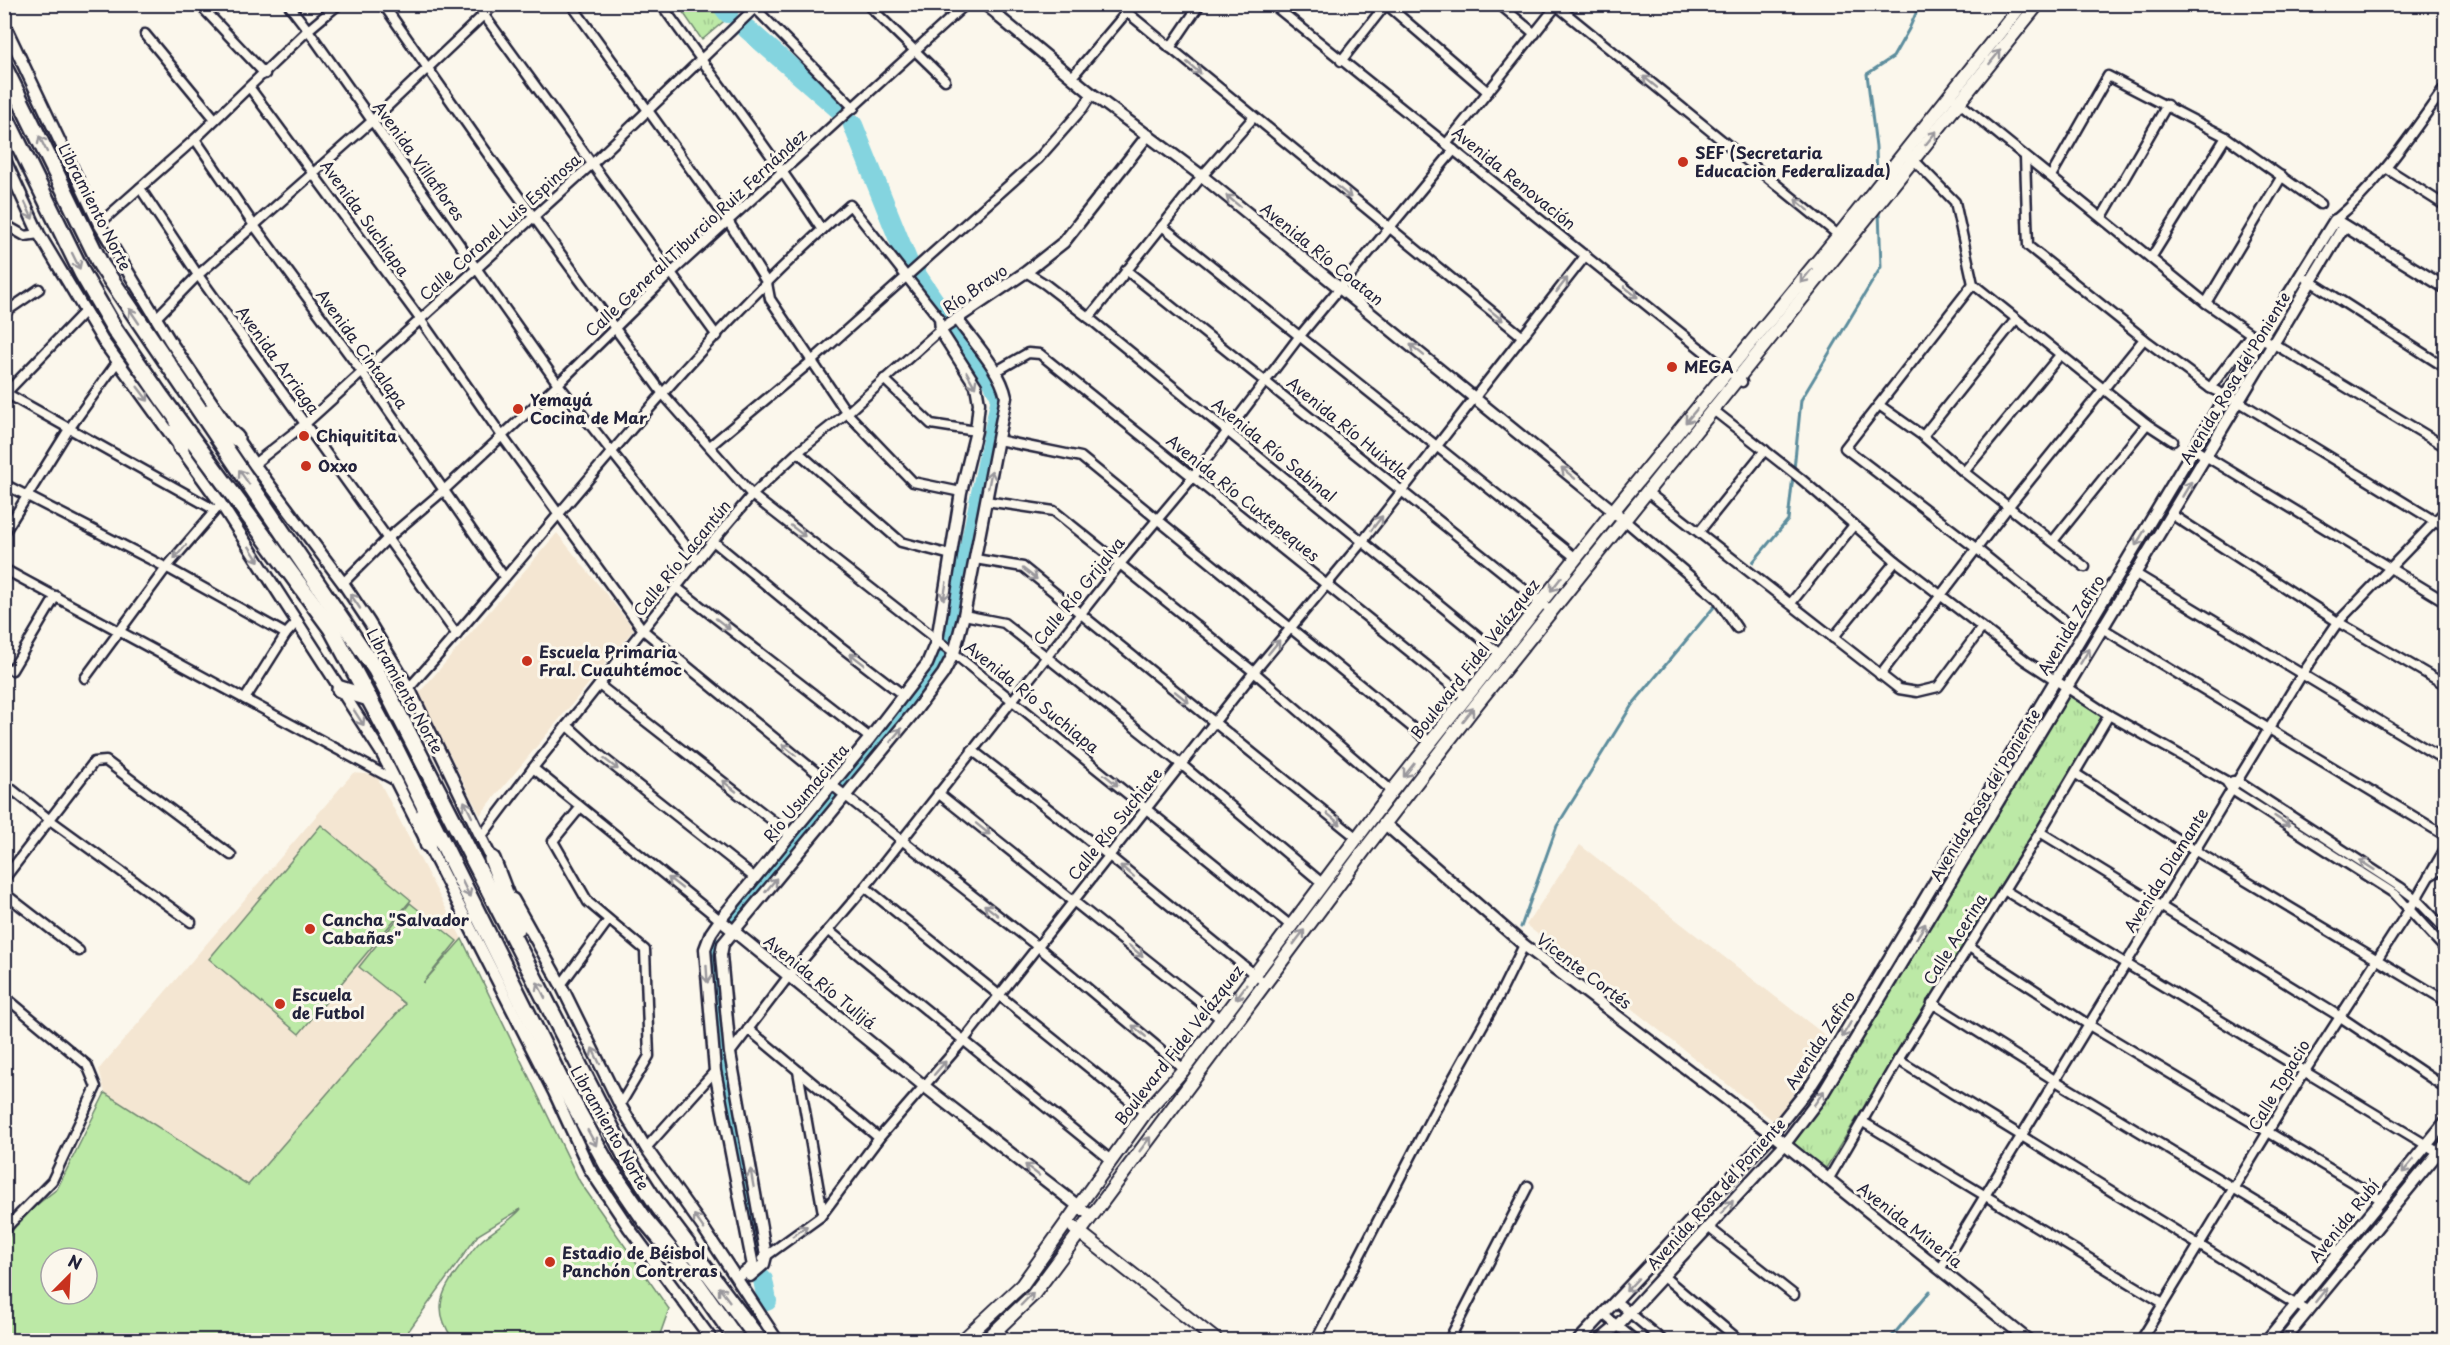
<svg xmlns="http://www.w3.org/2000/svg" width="2450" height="1345" viewBox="0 0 2450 1345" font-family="'Playpen Sans',sans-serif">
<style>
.built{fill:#f4e6d2}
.grass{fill:#bce9a6;stroke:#6f8670;stroke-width:1.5;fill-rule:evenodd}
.park{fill:url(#park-tufts);stroke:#6f8670;stroke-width:1.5}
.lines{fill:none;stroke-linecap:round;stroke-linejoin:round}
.stream{stroke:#5d8d9d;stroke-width:3}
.river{stroke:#84d4df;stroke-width:20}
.minor-casing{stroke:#22223b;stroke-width:13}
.tertiary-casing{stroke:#22223b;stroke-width:15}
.secondary-casing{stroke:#22223b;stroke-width:16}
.trunk-casing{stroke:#22223b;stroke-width:20}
.minor{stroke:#fbf7ec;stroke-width:8}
.tertiary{stroke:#fbf7ec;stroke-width:10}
.secondary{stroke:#fbf7ec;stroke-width:12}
.trunk{stroke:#fbf7ec;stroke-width:15}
.oneway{stroke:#99979c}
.poi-dot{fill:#c8321e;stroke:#fbf7ec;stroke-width:2}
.labels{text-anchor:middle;stroke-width:6;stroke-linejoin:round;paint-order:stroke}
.poi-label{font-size:16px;font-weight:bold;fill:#22223b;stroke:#fbf7ec;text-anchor:start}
.street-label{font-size:16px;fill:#22223b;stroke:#fbf7ec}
</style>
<defs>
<pattern id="park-tufts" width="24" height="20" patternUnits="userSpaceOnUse" patternTransform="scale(1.5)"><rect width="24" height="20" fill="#bce9a6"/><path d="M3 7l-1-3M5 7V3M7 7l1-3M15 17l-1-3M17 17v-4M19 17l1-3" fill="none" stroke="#a1c890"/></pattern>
</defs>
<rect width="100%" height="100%" fill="#fbf7ec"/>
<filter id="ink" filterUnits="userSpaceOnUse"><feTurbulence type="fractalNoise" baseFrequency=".0167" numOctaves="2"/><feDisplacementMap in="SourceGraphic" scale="12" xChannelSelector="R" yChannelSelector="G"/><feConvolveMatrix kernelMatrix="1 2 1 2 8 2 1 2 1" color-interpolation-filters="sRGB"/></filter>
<g filter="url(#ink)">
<g class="built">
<polygon points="557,533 634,629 480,815 419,693"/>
<polygon points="353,773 376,775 462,939 248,1185 105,1093 99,1069"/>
<polygon points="1580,845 1830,1039 1775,1122 1526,925"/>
</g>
<g class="grass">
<polygon points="321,825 411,900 299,1034 209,959"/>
<path d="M 410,903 L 457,941 L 423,983 L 462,939 L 580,1182 L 669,1309 L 658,1340 L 453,1339 C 431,1308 442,1290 463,1263 C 469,1256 474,1247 481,1241 C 493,1230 511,1221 521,1209 L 478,1235 L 402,1340 L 5,1340 L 5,1244 L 20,1218 L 57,1189 L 105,1093 L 248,1185 L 405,1004 L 359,967 ZM 51,1258 L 87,1258 L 87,1294 L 51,1294 Z"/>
</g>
<g class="park">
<polygon points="678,5 743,5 702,40"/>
<polygon points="2069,694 2105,717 1826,1168 1790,1145"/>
</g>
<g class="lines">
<g class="stream">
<polyline points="1877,180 1876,147 1867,74 1893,57 1909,29 1920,4"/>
<polyline points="1794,469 1801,400 1881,267 1879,211"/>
<polyline points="1753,562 1788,520 1793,476"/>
<polyline points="1521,927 1557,826 1632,705 1714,607"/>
<polyline points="1889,1340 1930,1291"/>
</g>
<g class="river">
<polyline points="721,4 728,13"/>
<polyline points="747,29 842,112"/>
<polyline points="853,125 908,262 943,314"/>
<polyline points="841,788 942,663 950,641 1001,397 989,374 952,326"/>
<polyline points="732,918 832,799"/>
<polyline points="716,948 720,1060 760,1258"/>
<polyline points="763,1280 767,1301"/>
</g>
<g class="minor-casing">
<g id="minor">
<polyline points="199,4 265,74"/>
<polyline points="288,4 308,30 558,384 698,561"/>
<polyline points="383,4 492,160 663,394 752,495 951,651 1291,926"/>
<polyline points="476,4 717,336"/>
<polyline points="571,4 728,221 767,283 770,299 847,413 913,482 961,492"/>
<path d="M 661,4 C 715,80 772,153 822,230"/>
<polyline points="867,4 945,80"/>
<polyline points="983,4 997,15"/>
<polyline points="1117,4 1523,337"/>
<polyline points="1272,4 1742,382"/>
<polyline points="1499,4 1535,34"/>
<polyline points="753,6 854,108"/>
<polyline points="1557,6 1842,238"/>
<polyline points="145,34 215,119"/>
<polyline points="1170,48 1200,4"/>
<polyline points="1341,61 1386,4 1488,92"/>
<polyline points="1072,77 1126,13"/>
<polyline points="250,88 420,319 502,436 643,630 833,786 1037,946 1184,1069"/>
<polyline points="1956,100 2206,303 2251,334 2274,344 2446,447"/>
<polyline points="195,139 253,224 362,372 504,577"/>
<polyline points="1447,143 1558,4"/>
<polyline points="1910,156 1955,202 1973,284"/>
<polyline points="2025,157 2028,246 2148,342 2210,388 2238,401 2446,528"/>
<polyline points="2386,168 2446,206"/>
<polyline points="2051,176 2108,76 2226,137 2320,204"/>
<polyline points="140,188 198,275 457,635"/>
<polyline points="2102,217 2167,105"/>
<path d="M 2335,220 C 2380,183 2412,133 2446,86"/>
<polyline points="4,224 25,236 39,234"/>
<polyline points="99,224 195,139 308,30 339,4"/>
<polyline points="1162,226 1576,558"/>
<polyline points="2151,258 2226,137"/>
<polyline points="1126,270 1545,606"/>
<polyline points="1026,272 1045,284 1089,318 1500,654"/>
<polyline points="2307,279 2446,368"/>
<polyline points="1973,284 1845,448 1977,549 2063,619"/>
<polyline points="1973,284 2147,424 2173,441"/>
<polyline points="2206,303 2282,176"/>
<polyline points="4,313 39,289"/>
<polyline points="156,318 198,275 372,121 495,4"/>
<polyline points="1089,318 1202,176 1253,118"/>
<polyline points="995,372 1028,353 1040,354 1466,697"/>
<polyline points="884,379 931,424 976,431"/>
<polyline points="2210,388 2251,334"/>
<polyline points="4,392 215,510"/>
<polyline points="6,393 85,311"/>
<polyline points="1879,405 1923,436 1964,472 2085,567"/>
<polyline points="1712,409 1800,478 1896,561 2026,661 2109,715 2226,781 2232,790 2395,894 2446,950"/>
<polyline points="1923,436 2016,319"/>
<polyline points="998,440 1081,457 1430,742"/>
<polyline points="710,446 813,360 1038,159 1083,108 1092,94"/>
<polyline points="2194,449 2446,602"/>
<polyline points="798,452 901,542 951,555"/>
<polyline points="254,464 305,424 592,164 759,4"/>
<polyline points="1964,472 2060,355"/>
<polyline points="4,484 173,571 286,634"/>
<polyline points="1646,491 1899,689 1917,692 1938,687 1981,629"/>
<polyline points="986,501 1054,511 1254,672 1392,791"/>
<polyline points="2171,514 2338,622 2446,685"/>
<polyline points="1623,519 1717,599 1737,628"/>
<polyline points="1699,532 1765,450"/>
<polyline points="4,533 69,429 118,361"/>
<polyline points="713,541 841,647 903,695"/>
<polyline points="2053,541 2147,424"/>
<polyline points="975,559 1023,567 1357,838"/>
<polyline points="4,569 396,781"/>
<polyline points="2136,574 2446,761"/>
<polyline points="343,583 388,538 443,491 558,384 671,273 966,4"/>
<polyline points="677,588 870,738"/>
<polyline points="1791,603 1854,525"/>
<polyline points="964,615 1004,623 1182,765 1322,883"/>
<polyline points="2102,628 2446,836"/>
<polyline points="1833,638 1896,561"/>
<polyline points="4,667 12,670 56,596"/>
<polyline points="1880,675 2009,506 2144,339"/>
<polyline points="85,678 166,568 219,506"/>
<polyline points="599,685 791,835"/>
<path d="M 409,688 C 555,526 685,348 850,205 L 939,318 L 940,330 L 847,413 L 798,452 L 752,495 L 713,541 L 533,768 L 481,837"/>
<polyline points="245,699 286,634 298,621"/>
<polyline points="567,725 601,756 755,878"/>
<polyline points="972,750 1108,855 1265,983"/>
<polyline points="533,768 720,920"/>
<polyline points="2076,774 2196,851 2446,1001"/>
<polyline points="2233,781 2237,781 2400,887 2416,899 2446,930"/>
<polyline points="4,783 50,820 191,922"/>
<polyline points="938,793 1221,1019"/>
<polyline points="580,808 553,841 588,902 645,950 649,1056 620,1105"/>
<polyline points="2040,832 2339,1016 2446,1088"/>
<polyline points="2429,876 2446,867"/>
<polyline points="4,879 94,762 106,761 231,855"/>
<polyline points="865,887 1145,1113"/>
<polyline points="2004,890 2438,1152"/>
<polyline points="4,893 79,951"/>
<polyline points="828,930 1112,1161"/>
<polyline points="1969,947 2089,1025 2380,1199"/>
<polyline points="561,985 608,921"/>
<polyline points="4,996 87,1065 96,1087 52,1181 4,1230"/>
<polyline points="1932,1003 2056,1081 2339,1252"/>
<polyline points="748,1029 879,1138"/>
<polyline points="730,1053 788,977 865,887 1120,564 1193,477 1299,337 1454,150"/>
<polyline points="1898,1060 2308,1312"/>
<polyline points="798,1071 823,1213"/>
<polyline points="1863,1122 2163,1303"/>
<polyline points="646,1148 715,1071"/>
<polyline points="1828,1180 1898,1060 2040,832 2109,715"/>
<polyline points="1708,1227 1794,1295"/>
<polyline points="762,1259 820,1217 879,1138 964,1040 1254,672 1362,542 1586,255"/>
<polyline points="1941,1268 2301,676 2338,622 2446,510"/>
<polyline points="1663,1276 1739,1340"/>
<polyline points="1617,1302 1662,1340"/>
<polyline points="1604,1315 1635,1340"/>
<polyline points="998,1329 1007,1340"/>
<polyline points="1316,1340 1431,1118 1499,996 1524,945"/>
<polyline points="1449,1340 1528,1186"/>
<polyline points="2141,1340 2305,1071 2416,899 2446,847"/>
</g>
</g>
<g class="tertiary-casing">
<g id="tertiary">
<polyline points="993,4 999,17 1092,94 1202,176 1623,519"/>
<polyline points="4,24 99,224 170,341 254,464 343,583 369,622 409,688 494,864"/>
<polyline points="4,158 39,234 103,341 221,504 381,752 554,1092 589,1168 629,1228 712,1340"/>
<polyline points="1385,824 1524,945 1772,1134 2028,1340"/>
<polyline points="513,899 561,985 620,1105 646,1148 704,1229 777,1340"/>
<polyline points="720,920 924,1086 1091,1216"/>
<path d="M 750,1276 L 764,1264 L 766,1256 L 730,1053 L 721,955 L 723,944 L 916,710 L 943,674 L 954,653 L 964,615 L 1006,397 C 1000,369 974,343 958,320"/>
<polyline points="737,1278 753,1266 715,1071 705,949 711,933 720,920 870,738 927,664 937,640 961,492 976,431 979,403 976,386 940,330 1026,272 1064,242 1148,135"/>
<polyline points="1579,1340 1772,1134 1812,1084 1838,1044 2221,403 2335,220 2446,288"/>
<polyline points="1600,1340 1617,1326 1784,1145 1822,1095 2344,226"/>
<polyline points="2267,1340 2446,1121"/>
<polyline points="2284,1340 2446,1143"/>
</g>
</g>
<g class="secondary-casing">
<g id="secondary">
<polyline points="1074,1228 1216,1340"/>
<polyline points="963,1340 1022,1285 1145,1113 1184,1069 1392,791 1614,510 1839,235 2022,4"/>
<polyline points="986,1340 1033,1295 1366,848 1476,705 2038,4"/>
</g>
</g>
<g class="trunk-casing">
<g id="trunk">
<polyline points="4,67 101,265 376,670 625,1155 658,1206 759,1340"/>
<polyline points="4,114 82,273 115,330 162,398 331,628 394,745 562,1083 608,1166 645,1220 691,1275 737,1340"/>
<polyline points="207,412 236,438"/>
<polyline points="178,422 181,447"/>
<polyline points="340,689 369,698"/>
<polyline points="424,814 428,844"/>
<polyline points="492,859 518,927"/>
</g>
</g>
<use href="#minor" class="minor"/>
<use href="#tertiary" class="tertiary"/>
<use href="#secondary" class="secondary"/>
<use href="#trunk" class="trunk"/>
</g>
<defs><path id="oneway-shaft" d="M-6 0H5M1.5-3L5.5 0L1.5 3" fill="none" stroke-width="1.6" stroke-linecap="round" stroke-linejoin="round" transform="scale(1.5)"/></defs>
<g class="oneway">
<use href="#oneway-shaft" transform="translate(1995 57) rotate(-51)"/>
<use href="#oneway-shaft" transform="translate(1194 68) rotate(40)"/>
<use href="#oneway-shaft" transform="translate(1650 82) rotate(-141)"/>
<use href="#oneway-shaft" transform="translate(1931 138) rotate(-51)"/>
<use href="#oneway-shaft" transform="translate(43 144) rotate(-116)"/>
<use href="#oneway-shaft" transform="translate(1344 192) rotate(39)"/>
<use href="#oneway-shaft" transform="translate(1233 201) rotate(-141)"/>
<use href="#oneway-shaft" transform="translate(1802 205) rotate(-141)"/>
<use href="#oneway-shaft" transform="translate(29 211) rotate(65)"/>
<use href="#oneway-shaft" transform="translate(76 261) rotate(64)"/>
<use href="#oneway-shaft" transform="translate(1806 276) rotate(129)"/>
<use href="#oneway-shaft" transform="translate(1562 285) rotate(-52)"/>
<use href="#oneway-shaft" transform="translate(1631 292) rotate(39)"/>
<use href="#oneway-shaft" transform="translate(1496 315) rotate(39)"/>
<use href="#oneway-shaft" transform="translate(134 316) rotate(-124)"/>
<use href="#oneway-shaft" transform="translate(1417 350) rotate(-141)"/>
<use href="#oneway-shaft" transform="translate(971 380) rotate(61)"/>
<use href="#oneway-shaft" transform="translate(143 394) rotate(53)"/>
<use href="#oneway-shaft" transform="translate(1691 416) rotate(130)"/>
<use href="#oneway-shaft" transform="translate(1568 473) rotate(-141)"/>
<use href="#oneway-shaft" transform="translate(244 477) rotate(-125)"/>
<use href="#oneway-shaft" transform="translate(990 479) rotate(-79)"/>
<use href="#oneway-shaft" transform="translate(2187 489) rotate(-59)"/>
<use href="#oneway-shaft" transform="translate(1377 523) rotate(-52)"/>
<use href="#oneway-shaft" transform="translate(798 531) rotate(38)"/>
<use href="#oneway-shaft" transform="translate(2140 538) rotate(121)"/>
<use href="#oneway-shaft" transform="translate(180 552) rotate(131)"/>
<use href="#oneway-shaft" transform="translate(254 554) rotate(57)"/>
<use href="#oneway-shaft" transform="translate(1030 574) rotate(38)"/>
<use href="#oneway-shaft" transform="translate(1556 584) rotate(128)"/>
<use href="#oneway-shaft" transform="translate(945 591) rotate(99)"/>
<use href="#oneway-shaft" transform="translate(355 601) rotate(-124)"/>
<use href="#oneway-shaft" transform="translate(723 624) rotate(38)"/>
<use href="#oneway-shaft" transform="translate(1274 647) rotate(-51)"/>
<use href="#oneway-shaft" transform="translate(2085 656) rotate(-59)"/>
<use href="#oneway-shaft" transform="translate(857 659) rotate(-142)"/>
<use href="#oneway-shaft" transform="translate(1182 697) rotate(39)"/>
<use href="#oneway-shaft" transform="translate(1468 715) rotate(-52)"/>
<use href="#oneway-shaft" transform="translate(359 718) rotate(57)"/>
<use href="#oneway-shaft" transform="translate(896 735) rotate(-51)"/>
<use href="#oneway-shaft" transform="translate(789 750) rotate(-141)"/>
<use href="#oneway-shaft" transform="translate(611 764) rotate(38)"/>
<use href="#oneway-shaft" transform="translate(1409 770) rotate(128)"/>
<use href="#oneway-shaft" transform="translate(1111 780) rotate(39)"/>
<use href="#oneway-shaft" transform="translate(729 786) rotate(-142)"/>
<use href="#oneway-shaft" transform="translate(468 809) rotate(-116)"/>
<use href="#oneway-shaft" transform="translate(1334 819) rotate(39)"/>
<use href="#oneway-shaft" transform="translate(2282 821) rotate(33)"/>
<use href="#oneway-shaft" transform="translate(983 829) rotate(39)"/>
<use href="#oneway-shaft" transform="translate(2367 865) rotate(-147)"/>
<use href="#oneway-shaft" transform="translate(1127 871) rotate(-141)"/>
<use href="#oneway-shaft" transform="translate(675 883) rotate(-142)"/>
<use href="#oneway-shaft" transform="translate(771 885) rotate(-51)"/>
<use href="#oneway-shaft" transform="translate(466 889) rotate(64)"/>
<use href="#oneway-shaft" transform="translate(991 910) rotate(-142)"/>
<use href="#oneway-shaft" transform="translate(1921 931) rotate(-59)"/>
<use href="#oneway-shaft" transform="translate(1299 937) rotate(-53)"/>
<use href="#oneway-shaft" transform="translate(1136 951) rotate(39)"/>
<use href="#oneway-shaft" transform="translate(707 974) rotate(86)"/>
<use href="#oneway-shaft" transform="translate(541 990) rotate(-117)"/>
<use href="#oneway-shaft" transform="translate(1241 992) rotate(127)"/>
<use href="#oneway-shaft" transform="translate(1846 1030) rotate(121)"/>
<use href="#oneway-shaft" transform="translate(1139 1031) rotate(-140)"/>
<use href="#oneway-shaft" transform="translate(596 1056) rotate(-116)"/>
<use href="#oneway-shaft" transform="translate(940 1068) rotate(-49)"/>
<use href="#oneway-shaft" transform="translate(1819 1098) rotate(-55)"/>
<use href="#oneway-shaft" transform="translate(592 1138) rotate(61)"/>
<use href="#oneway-shaft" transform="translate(1145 1144) rotate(-53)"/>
<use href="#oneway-shaft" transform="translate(2408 1166) rotate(130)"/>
<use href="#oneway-shaft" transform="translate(1032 1170) rotate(-142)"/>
<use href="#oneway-shaft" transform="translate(752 1178) rotate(-100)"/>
<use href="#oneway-shaft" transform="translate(1727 1207) rotate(-47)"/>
<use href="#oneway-shaft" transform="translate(699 1222) rotate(-125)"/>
<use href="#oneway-shaft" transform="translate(800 1231) rotate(-36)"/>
<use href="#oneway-shaft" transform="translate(1632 1285) rotate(133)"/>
<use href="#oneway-shaft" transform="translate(724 1294) rotate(-127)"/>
<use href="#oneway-shaft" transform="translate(2321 1295) rotate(-51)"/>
<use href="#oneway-shaft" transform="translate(1027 1299) rotate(-46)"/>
</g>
</g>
<g class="poi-dot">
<circle cx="1683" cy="162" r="6"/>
<circle cx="1672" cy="367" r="6"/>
<circle cx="518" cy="409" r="6"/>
<circle cx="304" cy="436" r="6"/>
<circle cx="306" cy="466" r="6"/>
<circle cx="527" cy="661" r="6"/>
<circle cx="310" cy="929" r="6"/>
<circle cx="280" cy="1004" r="6"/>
<circle cx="550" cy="1262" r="6"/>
</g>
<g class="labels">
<g class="poi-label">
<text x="1695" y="159">SEF (Secretaria<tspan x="1695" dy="18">Educacion Federalizada)</tspan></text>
<text x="1684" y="373">MEGA</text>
<text x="530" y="406">Yemayá<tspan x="530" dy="18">Cocina de Mar</tspan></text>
<text x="316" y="442">Chiquitita</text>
<text x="318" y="472">Oxxo</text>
<text x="539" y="658">Escuela Primaria<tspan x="539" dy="18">Fral. Cuauhtémoc</tspan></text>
<text x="322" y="926">Cancha "Salvador<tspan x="322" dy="18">Cabañas"</tspan></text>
<text x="292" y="1001">Escuela<tspan x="292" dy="18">de Futbol</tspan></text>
<text x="562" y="1259">Estadio de Béisbol<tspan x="562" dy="18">Panchón Contreras</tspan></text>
</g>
<g class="street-label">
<text transform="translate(419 161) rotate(54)" y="6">Avenida Villaflores</text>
<text transform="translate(1514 178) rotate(39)" y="6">Avenida Renovación</text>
<text transform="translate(95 207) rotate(63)" y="6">Libramiento Norte</text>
<text transform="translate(365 218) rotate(54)" y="6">Avenida Suchiapa</text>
<text transform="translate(500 227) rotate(-42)" y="6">Calle Coronel Luis Espinosa</text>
<text transform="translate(696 233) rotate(-43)" y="6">Calle General Tiburcio Ruiz Fernández</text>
<text transform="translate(1322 254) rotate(39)" y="6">Avenida Río Coatan</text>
<text transform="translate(975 289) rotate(-34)" y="6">Río Bravo</text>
<text transform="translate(362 349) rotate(54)" y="6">Avenida Cintalapa</text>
<text transform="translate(278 360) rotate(54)" y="6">Avenida Arriaga</text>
<text transform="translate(2235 378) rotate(-59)" y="6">Avenida Rosa del Poniente</text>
<text transform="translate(1348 428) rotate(39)" y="6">Avenida Río Huixtla</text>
<text transform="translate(1274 450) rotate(39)" y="6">Avenida Río Sabinal</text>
<text transform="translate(1243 498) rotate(39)" y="6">Avenida Río Cuxtepeques</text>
<text transform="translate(682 558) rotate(-51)" y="6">Calle Río Lacantún</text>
<text transform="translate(1079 591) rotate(-51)" y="6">Calle Río Grijalva</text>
<text transform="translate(2071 625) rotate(-59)" y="6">Avenida Zafiro</text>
<text transform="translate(1475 659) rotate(-52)" y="6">Boulevard Fidel Velázquez</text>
<text transform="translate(405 691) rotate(61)" y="6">Libramiento Norte</text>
<text transform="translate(1032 697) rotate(39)" y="6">Avenida Río Suchiapa</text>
<text transform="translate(806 793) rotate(-50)" y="6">Río Usumacinta</text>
<text transform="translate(1985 795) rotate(-59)" y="6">Avenida Rosa del Poniente</text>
<text transform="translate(1115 824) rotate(-51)" y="6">Calle Río Suchiate</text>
<text transform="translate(2166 870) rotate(-58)" y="6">Avenida Diamante</text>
<text transform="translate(1955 939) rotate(-58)" y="6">Calle Acerina</text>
<text transform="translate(1584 971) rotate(37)" y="6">Vicente Cortés</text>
<text transform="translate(820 982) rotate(39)" y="6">Avenida Río Tulijá</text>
<text transform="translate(1820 1040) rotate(-57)" y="6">Avenida Zafiro</text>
<text transform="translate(1179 1045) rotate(-52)" y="6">Boulevard Fidel Velázquez</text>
<text transform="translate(2279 1085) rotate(-59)" y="6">Calle Topacio</text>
<text transform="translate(610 1128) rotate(60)" y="6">Libramiento Norte</text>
<text transform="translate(1716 1194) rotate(-48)" y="6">Avenida Rosa del Poniente</text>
<text transform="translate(2344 1221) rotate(-51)" y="6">Avenida Rubí</text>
<text transform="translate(1910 1225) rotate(38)" y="6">Avenida Minería</text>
</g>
</g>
<rect width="2450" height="1345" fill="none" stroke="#fbf7ec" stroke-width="24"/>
<rect x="12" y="12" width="2426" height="1321" fill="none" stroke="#22223b" stroke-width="2" filter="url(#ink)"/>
<g transform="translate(69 1276) rotate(24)"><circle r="28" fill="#fbf7ec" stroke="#a4a2a5" stroke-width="1.5"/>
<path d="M0-4.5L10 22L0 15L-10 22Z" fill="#c8321e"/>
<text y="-9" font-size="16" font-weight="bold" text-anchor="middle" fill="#22223b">N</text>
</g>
</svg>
